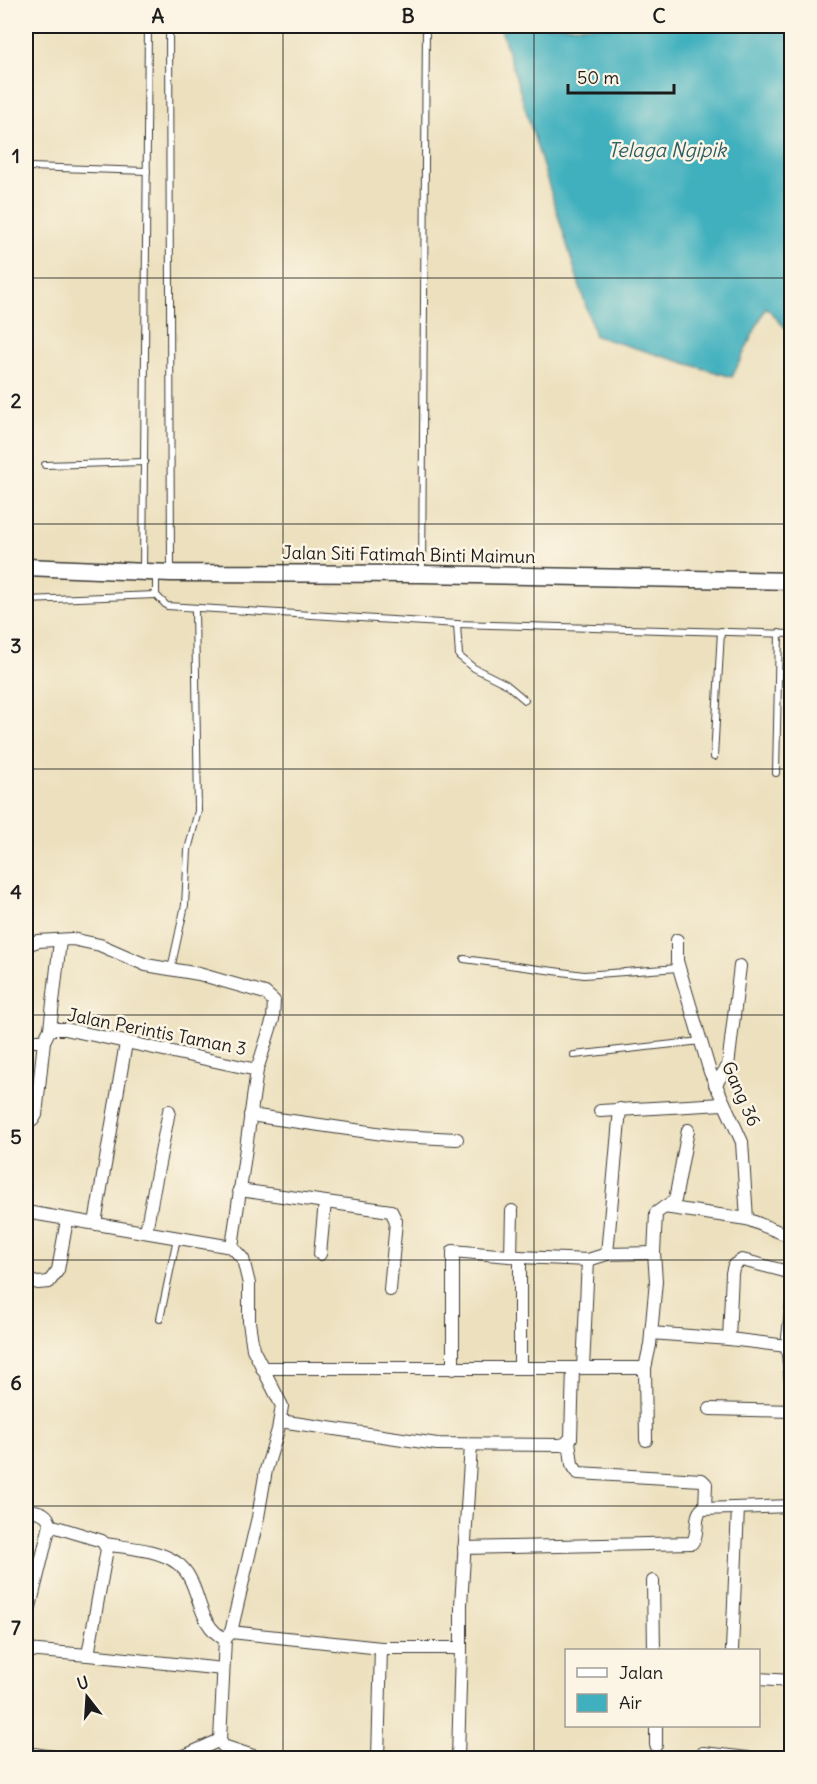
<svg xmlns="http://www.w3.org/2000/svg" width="817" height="1784" viewBox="0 0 817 1784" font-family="Delius,sans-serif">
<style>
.water{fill:#41b0be;stroke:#2e666d;stroke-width:1.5}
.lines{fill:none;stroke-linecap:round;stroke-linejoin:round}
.lane-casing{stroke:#3b3934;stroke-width:8}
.street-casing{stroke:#3b3934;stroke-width:14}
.secondary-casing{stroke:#3b3934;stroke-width:19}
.lane{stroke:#fff;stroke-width:6}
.street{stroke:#fff;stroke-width:12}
.secondary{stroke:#fff;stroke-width:16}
.grid{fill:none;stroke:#1c1c1c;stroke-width:1.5;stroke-opacity:0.55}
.labels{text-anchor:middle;stroke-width:5;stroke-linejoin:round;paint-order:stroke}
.street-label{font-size:18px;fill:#1c1c1c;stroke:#fcf5e5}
.water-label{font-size:20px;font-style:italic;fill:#2d5f65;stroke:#fcf5e5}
.neatline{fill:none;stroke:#1c1c1c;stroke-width:2}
.grid-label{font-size:20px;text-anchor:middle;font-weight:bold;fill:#1c1c1c}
</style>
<rect width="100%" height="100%" fill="#fcf5e5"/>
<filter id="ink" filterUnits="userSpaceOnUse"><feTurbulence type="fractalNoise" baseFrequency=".0167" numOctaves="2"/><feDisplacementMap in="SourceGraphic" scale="12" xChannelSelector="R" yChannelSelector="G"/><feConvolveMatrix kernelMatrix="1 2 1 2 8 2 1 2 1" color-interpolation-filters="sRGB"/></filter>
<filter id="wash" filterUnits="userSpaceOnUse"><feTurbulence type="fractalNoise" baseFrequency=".008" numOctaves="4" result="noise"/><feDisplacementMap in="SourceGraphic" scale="24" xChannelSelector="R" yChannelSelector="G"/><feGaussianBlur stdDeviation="1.35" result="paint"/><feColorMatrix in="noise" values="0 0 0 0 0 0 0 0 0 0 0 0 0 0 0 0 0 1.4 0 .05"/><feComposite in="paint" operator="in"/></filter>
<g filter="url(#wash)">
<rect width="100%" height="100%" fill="#ece0be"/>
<polygon class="water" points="500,26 791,26 791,334 766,307 732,377 595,336"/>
</g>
<g filter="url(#ink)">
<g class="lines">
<g class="lane-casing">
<g id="lane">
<polyline points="169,26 171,571"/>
<polyline points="30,167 147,171"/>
<polyline points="45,465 145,462"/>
<polyline points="143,571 148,26"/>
<polyline points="156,574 156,595 167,606 457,624 792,634"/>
<polyline points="422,574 426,26"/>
<polyline points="26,600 156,595"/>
<polyline points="457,624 459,656 474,668 506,684 525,700"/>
<polyline points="714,757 721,631"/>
<polyline points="776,773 779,633"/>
<polyline points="464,959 584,975 678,968"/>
<polyline points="171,969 185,905 188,850 198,811 195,608"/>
<polyline points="574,1055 701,1041"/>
<polyline points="160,1319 177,1238"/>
</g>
</g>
<g class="street-casing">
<g id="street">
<polyline points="677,940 677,961 710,1072 742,1142 747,1219 792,1237"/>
<polyline points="26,945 38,941 72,939 100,945 146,965 199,974 265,993 274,1001 273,1019 257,1070 232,1247"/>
<polyline points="50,1029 65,1029 257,1070"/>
<polyline points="26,1041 44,1041 50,1029 60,941"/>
<polyline points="715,1085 728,1066 740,966"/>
<polyline points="600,1111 723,1104"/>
<polyline points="250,1115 397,1136 457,1139"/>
<polyline points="26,1121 33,1120 36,1115 44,1041"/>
<polyline points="239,1190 391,1211 396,1221 390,1290"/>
<polyline points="664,1207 747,1219"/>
<polyline points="26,1212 232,1247 243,1259 249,1284 249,1322 253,1349 282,1406 278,1430 266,1470 258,1517 231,1632"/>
<polyline points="95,1223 126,1043"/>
<polyline points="146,1231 169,1111"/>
<polyline points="320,1254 325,1202"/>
<polyline points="607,1254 620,1109"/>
<polyline points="511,1256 512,1211"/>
<polyline points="520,1257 520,1368"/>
<polyline points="26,1280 38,1283 49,1282 58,1270 67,1220"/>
<polyline points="792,1303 787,1346 792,1391"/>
<polyline points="651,1333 729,1339 787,1346"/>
<polyline points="729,1339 732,1273 734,1265 742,1260 792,1273"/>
<polyline points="262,1368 645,1368 650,1345 656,1281 654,1253 656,1213 675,1200 688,1130"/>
<polyline points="583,1368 588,1260"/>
<polyline points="645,1368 646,1440"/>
<polyline points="453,1369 453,1251 520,1257 588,1260 607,1254 654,1253"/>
<polyline points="710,1409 792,1411"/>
<polyline points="280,1421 437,1444 560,1445 565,1444 571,1438 573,1368"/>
<polyline points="569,1441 572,1464 578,1473 702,1480 706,1484 705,1508"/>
<path d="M 26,1509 C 37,1512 48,1511 50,1525 L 26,1623"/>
<polyline points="50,1525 102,1541 107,1549 88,1655"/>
<path d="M 105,1544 C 128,1548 158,1549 177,1563 C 202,1580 194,1624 225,1639"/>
<path d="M 464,1548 L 692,1543 C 700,1533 693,1517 702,1509 L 792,1506"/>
<polyline points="653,1581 654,1650"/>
<polyline points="26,1650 88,1655 223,1669"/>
<polyline points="732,1650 738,1508"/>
<polyline points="758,1679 792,1681"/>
<polyline points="656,1745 656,1726"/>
<polyline points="26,1753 61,1758"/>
<polyline points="703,1753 748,1758"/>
<polyline points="180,1758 220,1740"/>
<polyline points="259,1758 223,1746 220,1740 225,1639 231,1632 381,1648 461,1648 461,1605 471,1445"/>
<polyline points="378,1758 381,1648"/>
<polyline points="458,1758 461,1648"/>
</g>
</g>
<g class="secondary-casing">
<polyline id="secondary" points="26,567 171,573 422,574 792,581"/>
</g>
<use href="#lane" class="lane"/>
<use href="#street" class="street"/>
<use href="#secondary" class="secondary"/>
</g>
</g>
<path class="grid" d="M 283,26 L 283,1758M 534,26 L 534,1758M 26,278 L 792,278M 26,524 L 792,524M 26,769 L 792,769M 26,1015 L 792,1015M 26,1260 L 792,1260M 26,1506 L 792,1506"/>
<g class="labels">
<g class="street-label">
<text transform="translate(409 555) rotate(1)" y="6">Jalan Siti Fatimah Binti Maimun</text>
<text transform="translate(157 1032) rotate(11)" y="6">Jalan Perintis Taman 3</text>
<text transform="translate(741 1094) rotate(66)" y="6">Gang 36</text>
</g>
<g class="water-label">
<text x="667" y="157">Telaga Ngipik</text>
</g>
</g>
<rect width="817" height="1784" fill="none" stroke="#fcf5e5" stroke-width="66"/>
<rect x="565" y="1649" width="195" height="78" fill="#fcf5e5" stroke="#a29e95" stroke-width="1.5"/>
<rect x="577" y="1668" width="30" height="9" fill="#ffffff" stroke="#a29e95" stroke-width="1.5"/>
<text x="619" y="1679" font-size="18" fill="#1c1c1c">Jalan</text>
<rect x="577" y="1694" width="30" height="18" fill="#41b0be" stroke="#a29e95" stroke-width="1.5"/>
<text x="619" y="1709" font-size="18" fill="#1c1c1c">Air</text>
<g transform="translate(87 1697) rotate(343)" stroke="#fcf5e5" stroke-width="4.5" paint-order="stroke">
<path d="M0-4.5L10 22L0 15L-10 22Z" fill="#1c1c1c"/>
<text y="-9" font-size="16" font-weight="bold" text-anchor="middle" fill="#1c1c1c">U</text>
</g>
<path d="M568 84v9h106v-9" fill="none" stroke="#1c1c1c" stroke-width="3"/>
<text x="577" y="84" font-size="18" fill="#1c1c1c" stroke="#fcf5e5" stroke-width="4.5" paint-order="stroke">50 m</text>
<rect x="33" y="33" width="751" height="1718" class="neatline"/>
<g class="grid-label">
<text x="158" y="23">A</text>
<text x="408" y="23">B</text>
<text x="659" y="23">C</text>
<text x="16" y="163">1</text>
<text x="16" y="408">2</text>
<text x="16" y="653">3</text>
<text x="16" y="899">4</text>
<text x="16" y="1144">5</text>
<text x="16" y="1390">6</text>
<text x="16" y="1635">7</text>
</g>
</svg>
